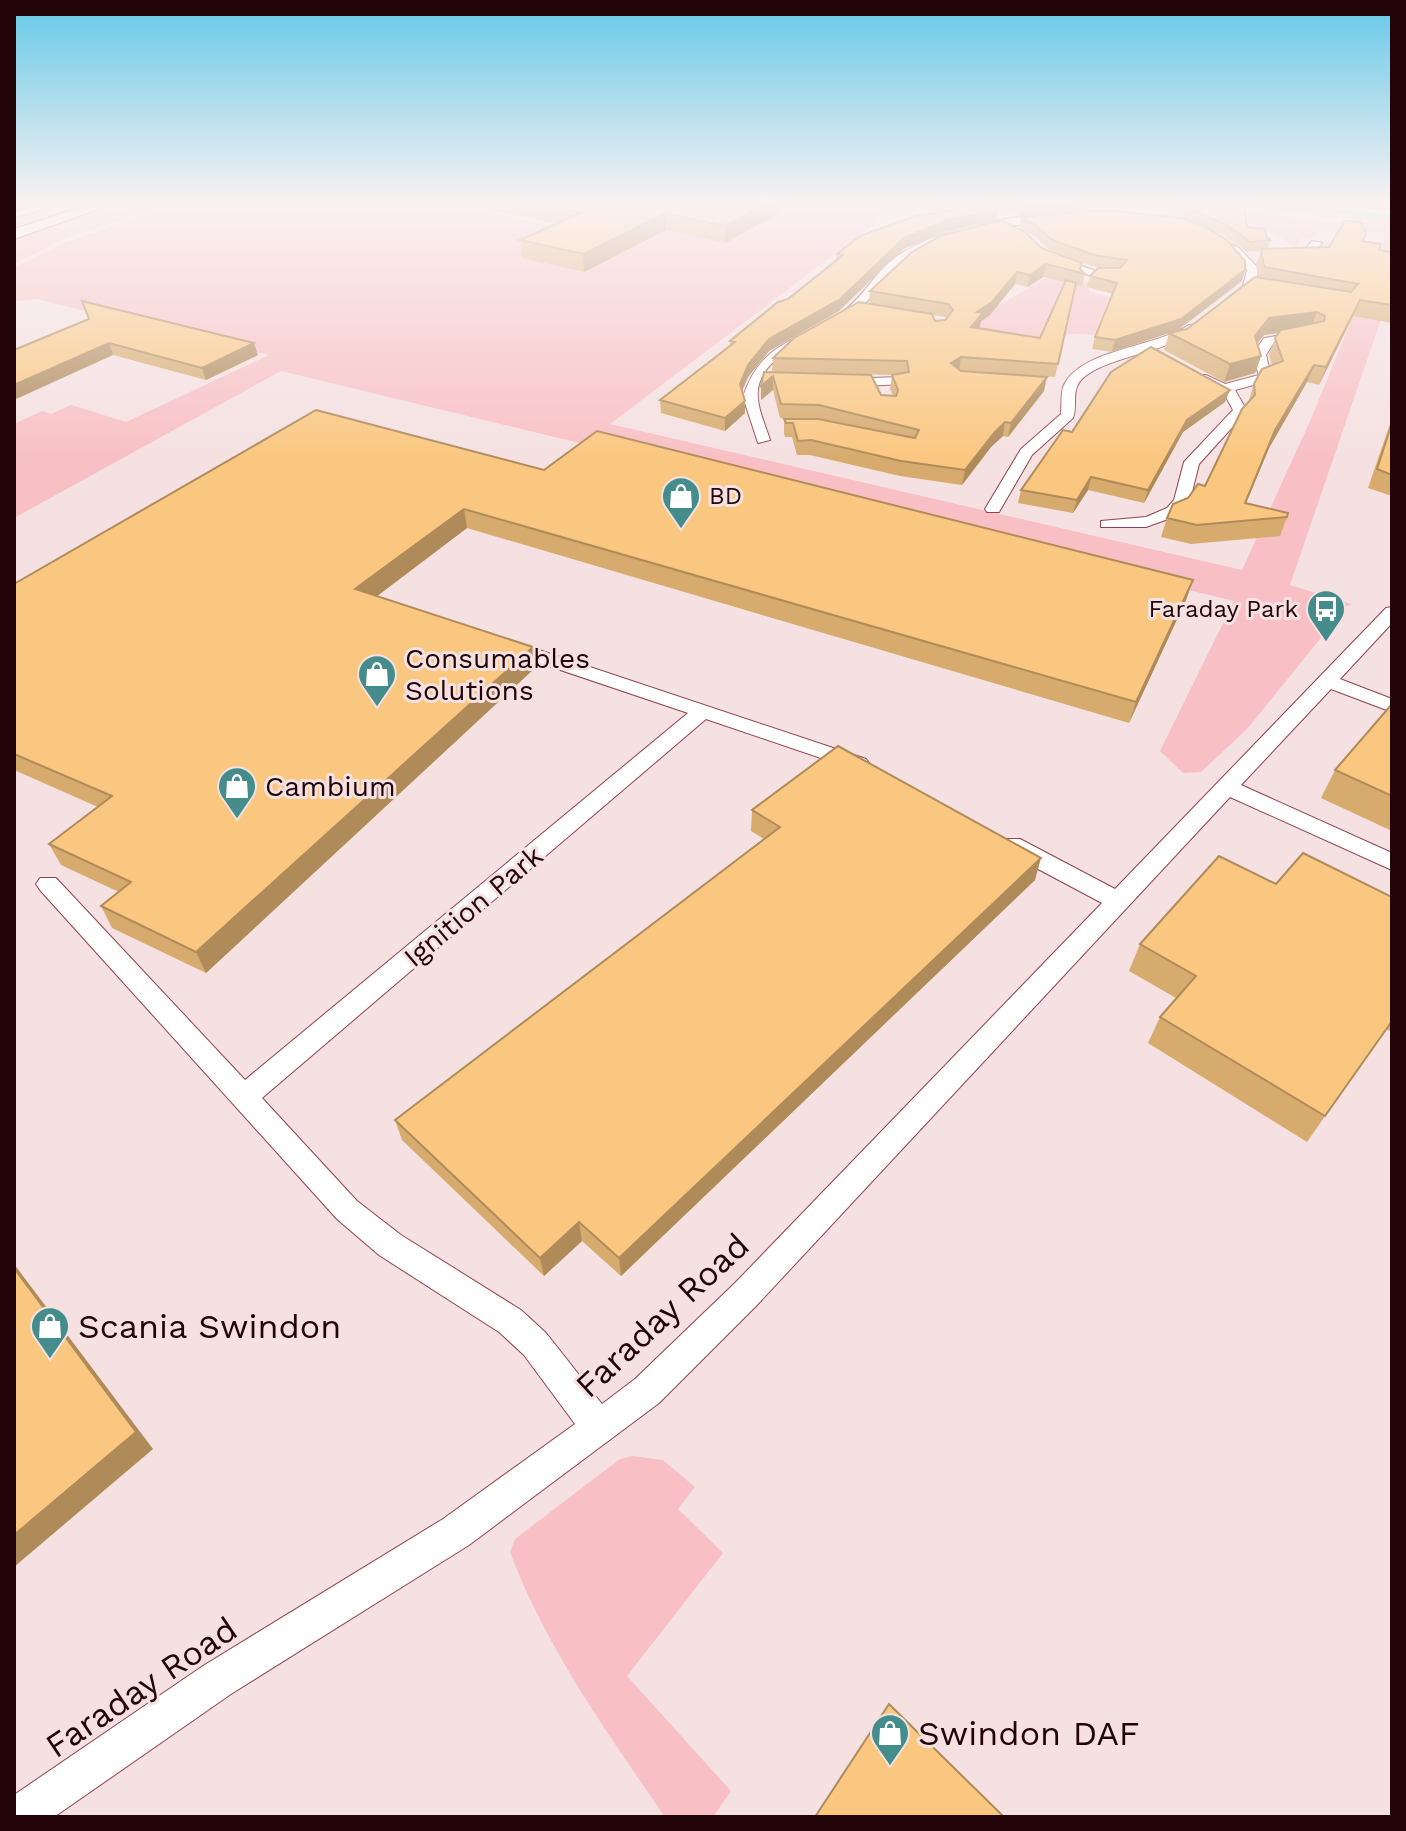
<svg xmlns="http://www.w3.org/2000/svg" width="1406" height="1831" viewBox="0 0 1406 1831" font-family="'Work Sans',sans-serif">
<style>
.green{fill:#f8c0c4}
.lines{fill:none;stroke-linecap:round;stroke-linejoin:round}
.stream{stroke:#3ee7e6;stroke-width:4}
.minor-casing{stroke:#91414b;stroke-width:2}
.secondary-casing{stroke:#91414b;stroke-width:2}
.minor{fill:#fff;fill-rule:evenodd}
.secondary{fill:#fff;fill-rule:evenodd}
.wall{fill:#d7ab6e;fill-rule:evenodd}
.shaded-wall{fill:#af8b5a}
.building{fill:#fac780;stroke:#af8b5a;stroke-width:2}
.labels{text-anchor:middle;stroke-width:6;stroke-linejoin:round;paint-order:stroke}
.far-poi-label{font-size:24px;fill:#230409;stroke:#f5e1e2;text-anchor:start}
.poi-label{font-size:28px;fill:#230409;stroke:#f5e1e2;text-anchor:start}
.street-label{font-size:28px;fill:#230409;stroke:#f5e1e2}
.near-street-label{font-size:34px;fill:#230409;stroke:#f5e1e2}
.near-poi-label{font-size:34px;fill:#230409;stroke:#f5e1e2;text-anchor:start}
</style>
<rect width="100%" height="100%" fill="#f5e1e2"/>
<g class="green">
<polygon points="65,203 101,203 14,231 14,218"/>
<polygon points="119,203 172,203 66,238 14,264 14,237"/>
<path d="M 181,203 L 447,203 L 572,231 L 577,203 L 902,203 L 610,424 L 1242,570 L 1311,419 L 1387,233 L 1318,231 L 1312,239 L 1302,238 L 1295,250 C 1275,221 1183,208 1149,203 L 1220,212 L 1246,210 L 1322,222 L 1385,222 L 1191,203 L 1252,203 L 1392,213 L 1392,287 L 1290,585 L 1352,604 L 1329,614 L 1333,623 L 1247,729 L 1201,772 L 1183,773 L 1160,751 L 1234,601 L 281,371 L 14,518 L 14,424 L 42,411 L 51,414 L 71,405 L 126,422 L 269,355 L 36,299 L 14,301 L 14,268 L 64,243 Z"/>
<path d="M 1056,278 L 1092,283 L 1088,286 L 1091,292 L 1109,297 L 1094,335 C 1058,330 1016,346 984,332 C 975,328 966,320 958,314 L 987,312 L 1044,279 Z"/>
<path d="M 632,1456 L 663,1460 L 695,1487 L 678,1509 L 723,1553 L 627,1676 L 731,1791 L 713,1817 L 665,1817 C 608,1734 545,1646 510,1552 L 515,1539 L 620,1459 Z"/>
</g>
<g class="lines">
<polyline class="stream" points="1210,203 1392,216"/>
<g class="minor-casing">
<g id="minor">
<polygon points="44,203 61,203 14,218 14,212"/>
<path d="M 1087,203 L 1097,203 L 1102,215 C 1038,226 961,221 905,261 C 882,277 869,306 845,321 C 817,339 753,355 758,399 C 759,412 766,427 770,440 L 758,443 L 743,397 C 761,341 798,342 841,313 C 863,298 875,272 896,257 C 943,223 1035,213 1091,210 Z"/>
<polygon points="1336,203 1392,203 1392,209 1341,206"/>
<polygon points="1212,235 1239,248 1259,269 1253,290 1233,305 1223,302 1243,286 1247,270 1231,252 1208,240"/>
<polygon points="1312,241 1322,243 1309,257 1283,260 1277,257 1302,252"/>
<polygon points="1050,255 1093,270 1095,272 1089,275 1046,260"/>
<path d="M 1189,325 L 1199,328 C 1174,353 1087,358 1077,387 C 1073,397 1077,408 1073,418 L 1032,455 L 999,512 L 987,512 L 985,509 L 1021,449 L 1061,414 C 1062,405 1060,390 1065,383 C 1084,349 1156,347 1189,325 Z"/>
<polygon points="1306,331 1312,335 1311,338 1273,344 1266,355 1272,380 1235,390 1247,411 1199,464 1190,500 1179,515 1146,527 1101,527 1101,521 1146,517 1167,508 1174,500 1184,462 1233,410 1226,397 1196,381 1196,375 1206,375 1225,384 1259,375 1252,355 1264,338"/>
<polygon points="900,377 907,381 905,384 842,387 835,383 842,379"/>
<polygon points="1392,607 1392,623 1340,679 1392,699 1392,712 1331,689 1241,785 1392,853 1392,870 1230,797 757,1305 659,1403 469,1545 231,1694 54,1817 14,1817 14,1795 203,1666 443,1519 575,1424 524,1355 499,1332 379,1255 337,1219 40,890 36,884 40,878 56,878 245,1080 688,713 507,652 507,644 521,644 866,759 870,764 866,769 859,771 706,719 262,1098 357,1201 401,1235 521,1310 546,1333 602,1404 635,1379 735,1283 1102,903 1004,851 1001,845 1004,839 1020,839 1115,889 1386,608"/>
</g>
</g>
<g class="secondary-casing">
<polygon id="secondary" points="94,203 116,203 14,239 14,229"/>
</g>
<use href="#minor" class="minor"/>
<use href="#secondary" class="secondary"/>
</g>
<g class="wall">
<polygon points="462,203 780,203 779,213 725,243 666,230 584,272 522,258 520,240 556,224"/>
<polygon points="918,203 983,203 996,220 946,231 903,249 839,311 769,351 748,377 742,390 745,413 725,431 661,413 660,400 730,346 730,341 788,299 836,260 837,254 935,213"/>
<polygon points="989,203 1078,203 1077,209 1021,215"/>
<polygon points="1185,208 1247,227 1266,236 1270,240 1268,249 1329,247 1363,241 1379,250 1392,252 1392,323 1353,316 1319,385 1307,382 1269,448 1246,503 1287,517 1280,536 1191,544 1161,537 1167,518 1188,498 1205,486 1248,403 1254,384 1272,365 1269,355 1275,338 1279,333 1264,335 1257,343 1261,356 1255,373 1224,382 1164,350 1169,333 1187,329 1258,278 1256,265 1261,251 1247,252 1222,234 1208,229 1242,281 1178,330 1112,352 1092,349 1095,337 1113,294 1087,287 1090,276 1104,268 1092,266 1050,250 1035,236 1020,228 1021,217 1182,218"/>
<path d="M 1041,248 L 1085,274 L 1082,286 L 1076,285 L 1055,377 L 961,371 L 1044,391 L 1008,437 L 1003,436 L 991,447 L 962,485 L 900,476 L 810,455 L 797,455 L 792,437 L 785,437 L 784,433 L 784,419 L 798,419 L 780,418 L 773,390 L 761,400 L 764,372 L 881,395 L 893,396 L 890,389 L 892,375 L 772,372 L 773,358 L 869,304 L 870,291 ZM 1043,277 L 1065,282 L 1040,338 L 979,328 L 981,321 L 990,315 L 1015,284 L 1028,287 ZM 932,315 L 946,317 L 947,318 L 945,320 L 935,321 Z"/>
<polygon points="89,319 258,355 206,380 113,355"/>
<polygon points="1225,402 1183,432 1144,503 1088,490 1073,513 1018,503 1021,490 1072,432"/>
<polygon points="1392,418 1392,496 1368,488"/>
<polygon points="544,470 1193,580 1186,600 1129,723 467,528 377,596 536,667 206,973 112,928 101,906 119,892 61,865 49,844 98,807 14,770 14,584"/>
<polygon points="1392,704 1392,831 1321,798 1335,770"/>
<polygon points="752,810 1035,880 621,1276 582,1241 544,1276 402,1140 395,1120 764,839 751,831"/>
<polygon points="1276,884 1392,897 1392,1032 1386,1029 1307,1142 1148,1043 1160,1017 1176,998 1129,971 1140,944"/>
</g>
<g class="shaded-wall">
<polygon points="767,203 780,203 779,213 725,243 725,226"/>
<polygon points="1037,203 1078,203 1077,209 1021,215 1023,205"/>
<polygon points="998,210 996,220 946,231 903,249 839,311 769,351 748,377 740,396 740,384 748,365 769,339 904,238 947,220"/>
<polygon points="666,213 666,230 584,272 583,254"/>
<polygon points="1046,264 1043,277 1028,287 1030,275"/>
<polygon points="1245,270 1242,281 1178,330 1112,352 1115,340"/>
<polygon points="1017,272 1015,284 990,315 981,321 980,326 969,340 971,327 977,312"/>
<polygon points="1360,300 1353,316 1319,385 1326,367"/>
<polygon points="1317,312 1311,328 1264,335 1250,353 1255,336 1269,318"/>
<polygon points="109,343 113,355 14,400 14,385"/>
<polygon points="254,343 258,355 206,380 202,368"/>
<polygon points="1261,356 1255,373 1224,382 1230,364"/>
<polygon points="961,357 959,371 951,363"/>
<polygon points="1314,365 1307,382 1269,448 1238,522 1275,430"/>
<polygon points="773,376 773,390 761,400 761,386"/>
<polygon points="1047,377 1044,391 1008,437 1011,423"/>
<polygon points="1230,390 1225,402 1183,432 1144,503 1148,490 1187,420"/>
<polygon points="745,401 745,413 725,431 725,418"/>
<polygon points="1005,422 1003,436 991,447 962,485 965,470 994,433"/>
<polygon points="1091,477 1088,490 1073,513 1077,500"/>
<polygon points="464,509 467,528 360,609 355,589"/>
<polygon points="1193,580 1186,600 1129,723 1136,702"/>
<polygon points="533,647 536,667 206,973 196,952"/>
<polygon points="1041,858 1035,880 621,1276 619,1258"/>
<polygon points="579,1222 582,1241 544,1276 540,1258"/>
<polygon points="14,1264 153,1449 14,1567"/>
</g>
<g class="building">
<polygon points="536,203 767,203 725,226 666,213 583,254 520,240 581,213"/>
<polygon points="936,203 983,203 998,210 947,220 904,238 840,299 769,339 748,365 740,384 745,401 725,418 660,400 735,342 730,341 778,302 788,299 843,255 837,254 860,236 916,216 950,211"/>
<polygon points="1187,203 1244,203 1247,227 1265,229 1266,236 1270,240 1250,242 1225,224 1185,208"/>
<polygon points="1104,210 1180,218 1202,225 1227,240 1245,261 1245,270 1181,319 1115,340 1095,337 1117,283 1090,276 1098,268 1120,268 1127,260 1094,255 1052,240 1037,226 1021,217"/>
<polygon points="1001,220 1025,232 1041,248 1082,263 1080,269 1085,274 1046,264 1030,275 1017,272 992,302 977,312 983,313 971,327 1040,338 1066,280 1076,283 1058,364 961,357 951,363 961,371 1047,377 1011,423 1005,422 994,433 965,470 901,461 811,440 798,441 793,423 786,423 784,419 818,419 915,438 919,430 819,405 781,404 773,376 761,386 764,372 871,375 881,395 896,396 898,390 892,375 909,372 907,361 773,358 794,338 859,302 932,314 935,321 945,320 953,310 948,304 870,291 912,252 940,236"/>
<polygon points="1345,221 1361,222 1366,234 1362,241 1381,244 1379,250 1392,252 1392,305 1360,300 1326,367 1314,365 1275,430 1245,503 1288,513 1287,517 1197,525 1167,518 1173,504 1188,498 1198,484 1205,486 1242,409 1255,395 1254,384 1262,369 1283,361 1275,338 1281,330 1324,321 1325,316 1317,312 1269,318 1255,336 1261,356 1230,364 1169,333 1187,329 1255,277 1351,292 1358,284 1264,267 1261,249 1329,247"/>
<polygon points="82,301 254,343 202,368 109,343 14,385 14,350 89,319"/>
<polygon points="1151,347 1230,390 1187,420 1148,490 1091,477 1077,500 1021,490 1063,430 1072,432 1111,372"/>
<polygon points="316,410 544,470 597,431 1193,580 1136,702 464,509 355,589 533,647 196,952 101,906 131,882 49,844 112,796 14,754 14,584"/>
<polygon points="1392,423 1392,475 1377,469"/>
<polygon points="1392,704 1392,796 1335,770"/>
<polygon points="838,746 1041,858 619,1258 579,1222 540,1258 395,1120 780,827 752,810"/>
<polygon points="1303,853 1392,897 1392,1021 1325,1116 1160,1017 1196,976 1140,944 1219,856 1276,884"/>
<polygon points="14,1268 136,1432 14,1535"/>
<polygon points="889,1704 1004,1817 815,1817"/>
</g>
<linearGradient id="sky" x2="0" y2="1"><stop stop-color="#64c8e7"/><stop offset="0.44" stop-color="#faf2f2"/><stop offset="1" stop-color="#faf2f2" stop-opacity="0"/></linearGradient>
<rect width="1406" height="460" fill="url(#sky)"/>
<defs>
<g id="shop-pin" transform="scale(2)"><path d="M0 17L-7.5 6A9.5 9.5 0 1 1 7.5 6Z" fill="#458d8c" stroke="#f5e1e2"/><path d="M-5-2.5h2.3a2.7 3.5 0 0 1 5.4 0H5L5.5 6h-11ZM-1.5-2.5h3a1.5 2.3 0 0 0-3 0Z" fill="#fff"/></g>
<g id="bus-pin" transform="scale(2)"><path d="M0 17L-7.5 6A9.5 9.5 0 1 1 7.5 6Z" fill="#458d8c" stroke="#f5e1e2"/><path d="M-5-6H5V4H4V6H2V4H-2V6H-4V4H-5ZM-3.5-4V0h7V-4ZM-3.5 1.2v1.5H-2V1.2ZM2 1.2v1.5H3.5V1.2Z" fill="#fff"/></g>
</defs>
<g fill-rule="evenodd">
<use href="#shop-pin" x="681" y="496"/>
<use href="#bus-pin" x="1326" y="609"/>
<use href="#shop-pin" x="377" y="674"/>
<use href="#shop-pin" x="237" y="786"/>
<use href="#shop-pin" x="50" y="1326"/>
<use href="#shop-pin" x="890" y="1733"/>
</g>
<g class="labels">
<g class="far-poi-label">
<text x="709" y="504">BD</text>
<text x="1298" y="617" text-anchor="end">Faraday Park</text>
</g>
<g class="poi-label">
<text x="405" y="668">Consumables<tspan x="405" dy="32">Solutions</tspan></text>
<text x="265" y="796">Cambium</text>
</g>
<g class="street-label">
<text transform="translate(473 906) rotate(-40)" y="10">Ignition Park</text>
</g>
<g class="near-street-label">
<text transform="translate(662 1315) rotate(-43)" y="12">Faraday Road</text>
<text transform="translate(141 1687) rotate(-34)" y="12">Faraday Road</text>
</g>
<g class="near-poi-label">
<text x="78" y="1338">Scania Swindon</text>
<text x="918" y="1745">Swindon DAF</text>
</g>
</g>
<rect width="1406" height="1831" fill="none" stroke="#230409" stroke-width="32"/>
</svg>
